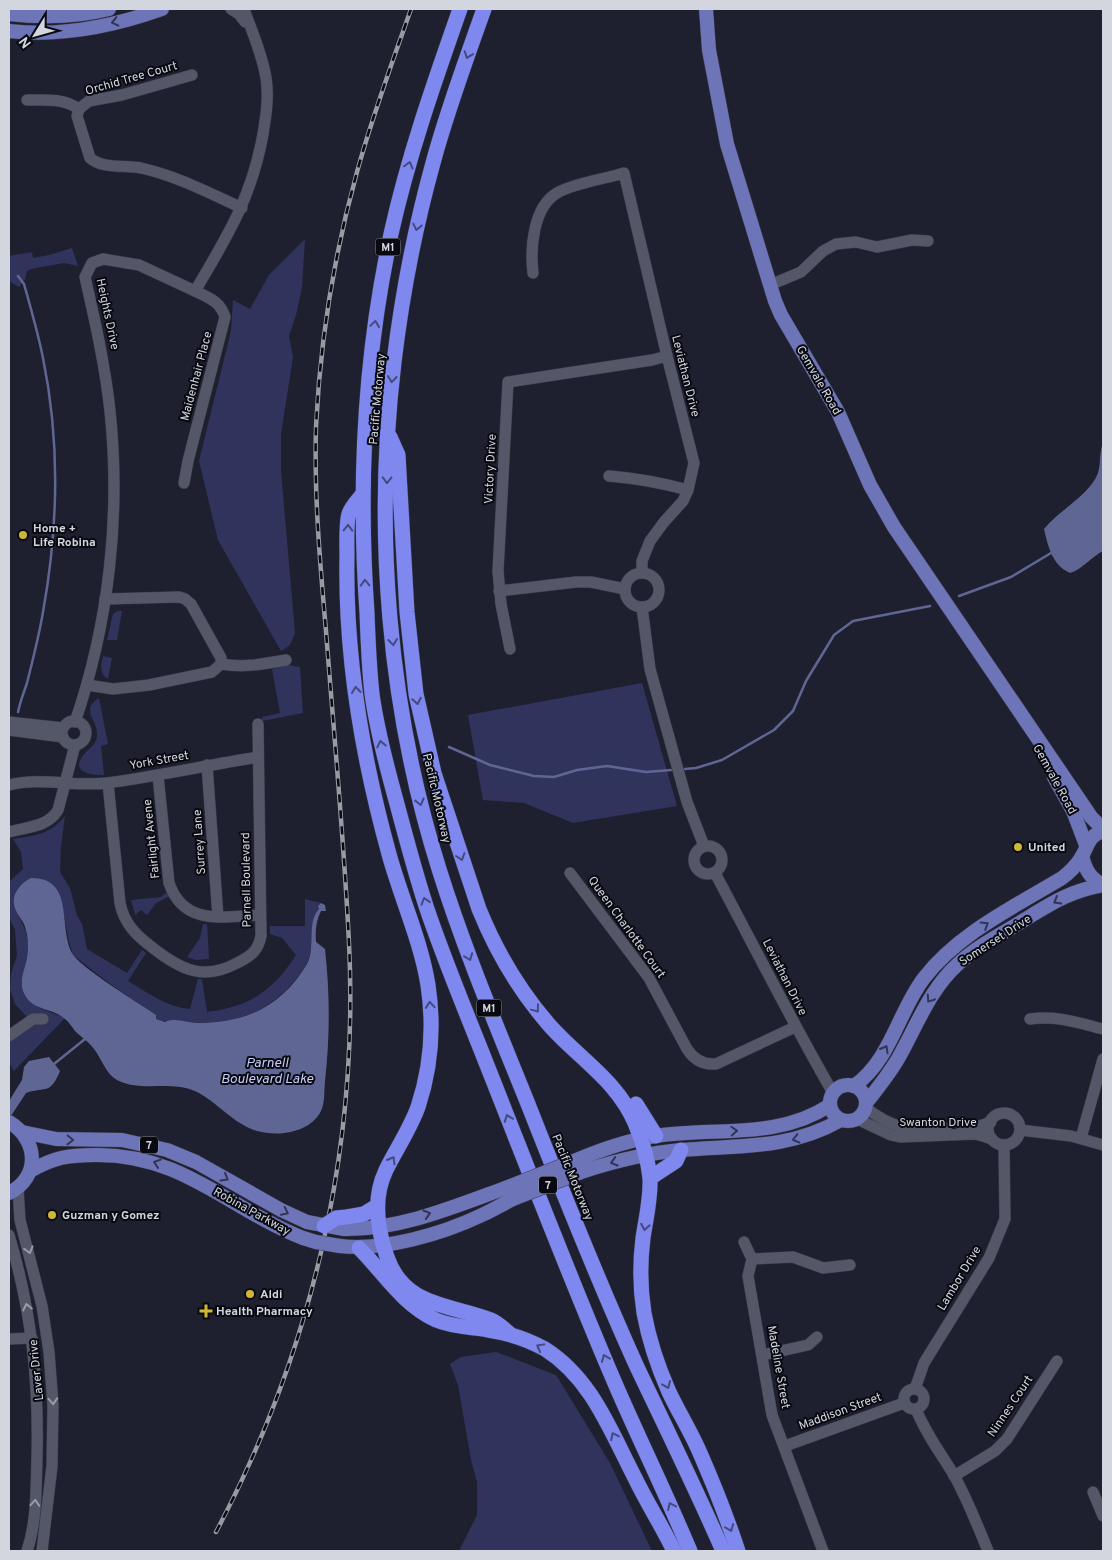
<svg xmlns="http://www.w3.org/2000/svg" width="1112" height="1560" viewBox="0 0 1112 1560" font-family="Overpass,sans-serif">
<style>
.green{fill:#30345d}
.water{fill:#606694}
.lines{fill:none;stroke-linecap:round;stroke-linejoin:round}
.stream{stroke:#606694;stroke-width:2.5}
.minor-casing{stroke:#393a47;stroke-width:12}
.major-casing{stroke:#393a47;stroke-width:15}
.highway-casing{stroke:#393a47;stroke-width:16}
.minor{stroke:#545768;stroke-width:11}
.major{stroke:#6d74b8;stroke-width:14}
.highway{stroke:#7e88ee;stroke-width:15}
.rail-casing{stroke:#989aa5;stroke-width:4.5}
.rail{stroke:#090a11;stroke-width:2.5;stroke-dasharray:8;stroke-linecap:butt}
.major-bridge-casing{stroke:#393a47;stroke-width:15;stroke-linecap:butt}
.highway-bridge-casing{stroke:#393a47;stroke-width:16;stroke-linecap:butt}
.major-bridge{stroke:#6d74b8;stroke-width:14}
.highway-bridge{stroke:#7e88ee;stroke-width:15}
.oneway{stroke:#313454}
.oneway2{stroke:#444980}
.oneway3{stroke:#9a9ca9}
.poi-dot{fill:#d1b736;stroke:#090a11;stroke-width:2}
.labels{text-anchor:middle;stroke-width:4;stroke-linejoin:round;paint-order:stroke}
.shield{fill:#090a11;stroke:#9698a1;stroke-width:1}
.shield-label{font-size:11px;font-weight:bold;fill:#d3d5df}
.street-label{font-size:12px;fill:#d3d5df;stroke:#090a11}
.poi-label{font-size:12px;font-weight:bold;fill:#d3d5df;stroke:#090a11;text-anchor:start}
.water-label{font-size:14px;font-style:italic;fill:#c6cdf9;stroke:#090a11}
</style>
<rect width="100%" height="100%" fill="#1e202f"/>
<g class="green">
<polygon points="305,239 302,288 296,315 289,336 293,357 281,434 281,471 295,633 290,645 281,651 218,540 199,461 231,331 233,300 250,309 269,275"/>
<polygon points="72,248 78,266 64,263 31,269 27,271 25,279 19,287 9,281 9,256 32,252 33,258 49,255"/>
<polygon points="118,611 122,611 117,640 107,640 113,614"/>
<path d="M 103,656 L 112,658 L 108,679 C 99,674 101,665 103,656 Z"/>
<polygon points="288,665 300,667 303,713 262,721 262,717 280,713 272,669"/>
<polygon points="642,683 677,806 573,823 524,803 483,800 468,715"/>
<path d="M 99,698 L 108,744 L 101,746 L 104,775 C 95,776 72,773 81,759 C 86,749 98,746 97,733 C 97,720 80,709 99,698 Z"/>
<path d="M 65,816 L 61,846 L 60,872 L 70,888 L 77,916 L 82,924 L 87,949 L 127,973 L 142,950 L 146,953 L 128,981 C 148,993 167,1007 190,1009 L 198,979 L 202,979 L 207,1012 C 249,1007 273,991 296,955 L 282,938 L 270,934 L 270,926 L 305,926 L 305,899 L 321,903 L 318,906 L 319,909 C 317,914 314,919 313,923 C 309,937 314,952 306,965 C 277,1012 232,1029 178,1021 C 170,1020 163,1023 156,1019 L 155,1015 L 105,980 L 73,955 L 69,942 L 61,899 L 19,887 C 7,911 26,918 28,943 C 29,957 24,970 21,983 C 24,989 27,997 31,1002 C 37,1009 55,1013 65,1018 L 14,1071 L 9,1063 L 9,1042 L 24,1029 L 26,1016 L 15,1004 L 10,989 L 11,974 L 17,955 L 15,930 L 9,917 L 9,882 L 23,869 L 21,852 L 13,839 C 36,835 50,835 65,816 Z"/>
<polygon points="167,892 170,896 156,903 147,915 141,910 135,915 131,900 161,897"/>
<polygon points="203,924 207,924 209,959 196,960 187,957 200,938"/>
<polygon points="496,1352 556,1375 610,1463 652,1551 459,1551 477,1515 477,1482 471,1460 458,1385 450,1364 461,1357"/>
</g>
<g class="water">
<path d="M 1103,443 L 1103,551 C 1091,557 1083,569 1070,573 C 1052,565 1048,546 1044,529 C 1059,510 1089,496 1098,473 C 1101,463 1099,453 1103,443 Z"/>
<path d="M 31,878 C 75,878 58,926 72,953 C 79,967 139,1003 156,1015 L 156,1019 L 165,1022 C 175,1017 187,1023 198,1023 C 246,1023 282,1006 307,964 C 316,948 306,923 319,909 L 318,906 L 321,903 L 325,905 L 326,911 L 321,911 C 316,921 315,931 316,942 L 325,949 C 330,995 330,1036 325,1081 C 324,1091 325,1103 321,1111 C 310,1133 278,1137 257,1131 C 235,1125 217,1102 197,1092 C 172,1080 143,1092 119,1081 C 106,1075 102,1059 94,1049 C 89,1042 81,1037 75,1031 C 72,1027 69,1022 65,1019 C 52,1007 31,1012 23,991 C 19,980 25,969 27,958 C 29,947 28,934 24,924 C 21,918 15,912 14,904 C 12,893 22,882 31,878 Z"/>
<path d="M 49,1057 L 60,1071 C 50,1095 47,1086 26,1093 L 9,1119 L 9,1101 L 22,1080 L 24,1067 L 29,1061 Z"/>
</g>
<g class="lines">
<g class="stream">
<path d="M 18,276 L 24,284 C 31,309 38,333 43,358 C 60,441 58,529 43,612 C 39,636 33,659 27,683 C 24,692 20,702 18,712"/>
<polyline points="959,596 1011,577 1051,553"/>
<polyline points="449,747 490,765 534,776 554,777 577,770 607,766 646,772 671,770"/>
<polyline points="685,769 696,768 722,760 774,730 793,711 806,681 834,635 853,621 930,606"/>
<polyline points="54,1064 85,1039"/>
</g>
<g class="minor-casing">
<g id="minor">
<polyline points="231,9 239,14 245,22"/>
<path d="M 192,75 L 122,95 L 89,101 L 79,109 L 77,116 L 90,158 C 102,169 125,165 141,168 C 177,176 209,193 242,208"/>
<path d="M 27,100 C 46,100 63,98 79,109"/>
<path d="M 533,273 C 530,249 533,207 557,193 C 574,183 605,179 624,173 L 667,356 L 694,463 L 688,490 L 683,501 L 664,522 L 650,541 L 642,561 L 642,573"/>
<polyline points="770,285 801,272 823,251 836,244 856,242 877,247 912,240 928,241"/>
<path d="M 609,476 C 635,478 662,483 688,490"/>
<path d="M 184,483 L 188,461 L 225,317 C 220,301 209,298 195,291"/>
<circle cx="642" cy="590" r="17"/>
<polyline points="499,591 576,582 591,582 625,589"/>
<polyline points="642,607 650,669 687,802 704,846"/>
<polyline points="510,649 501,604 498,571 508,382 652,360 667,356"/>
<path d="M 221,664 C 246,668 262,664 286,660"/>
<polyline points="87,685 113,689 149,685 212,672 221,664 221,658 191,604 185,599 179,597 105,599"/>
<circle cx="74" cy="733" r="12"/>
<polyline points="9,722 63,728"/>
<path d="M 75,722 C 109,623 121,515 110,411 C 105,365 95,321 85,277 L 92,263 L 103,259 L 139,265 L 195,291 C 227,237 252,197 263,134 C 266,116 269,97 266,78 C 262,53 252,32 244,9"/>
<polyline points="9,730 63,737"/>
<polyline points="207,765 218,917"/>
<path d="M 158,776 L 169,883 C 184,927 224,916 260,915"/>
<path d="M 108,783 L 120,903 C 124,924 137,936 153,948 C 181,970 204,981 237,963 C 251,956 258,951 261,936 L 258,724"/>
<path d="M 9,785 C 41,777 75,787 107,783 C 158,776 208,765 258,757"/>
<path d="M 9,832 C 27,827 48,827 58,810 L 75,745"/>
<circle cx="708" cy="860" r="14"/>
<path d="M 570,873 L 649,978 L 687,1049 C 694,1060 703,1065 716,1064 L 795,1027"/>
<path d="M 715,873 C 754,946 791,1020 833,1093"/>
<path d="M 1030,1019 C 1056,1015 1079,1023 1103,1029"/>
<polyline points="9,1036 33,1019 43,1019"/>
<path d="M 866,1108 C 896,1131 909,1129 946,1128"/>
<circle cx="1004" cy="1129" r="16"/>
<polyline points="857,1119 891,1135 900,1137 976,1134 992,1139"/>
<polyline points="962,1127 977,1127 991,1122"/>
<polyline points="1020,1130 1071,1136 1103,1145"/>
<polyline points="1081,1138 1103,1059"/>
<polyline points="18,1188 20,1220 42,1306 49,1352 53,1405 52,1466 42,1551"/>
<path d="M 9,1235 C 31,1309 39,1379 37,1457 C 36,1488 37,1521 27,1551"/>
<polyline points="744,1242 752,1259 748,1276 772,1415 823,1551"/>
<polyline points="752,1259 793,1257 823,1268 850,1265"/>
<polyline points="9,1339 32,1338"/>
<polyline points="763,1355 808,1345 817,1337"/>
<circle cx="914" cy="1399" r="10"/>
<polyline points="915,1389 924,1363 989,1258 1005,1219 1004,1145"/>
<path d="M 916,1409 C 926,1435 941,1453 955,1477 C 968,1501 978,1526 988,1551"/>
<polyline points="785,1446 904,1403"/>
<polyline points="954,1476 995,1451 1007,1439 1057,1361"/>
<polyline points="1093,1492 1103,1516"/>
</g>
</g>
<g class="major-casing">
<g id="major">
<polyline points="706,9 709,50 727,144 775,301 781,315 838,412 870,485 894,527 1083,805 1091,817 1103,829"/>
<path d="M 9,14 C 42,18 77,17 109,9"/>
<path d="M 9,31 C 60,37 114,26 162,9"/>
<polyline points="1054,777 1073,811 1086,845"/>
<path d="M 1082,856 C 1086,871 1090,878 1103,885"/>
<circle cx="848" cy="1103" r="18"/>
<path d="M 854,1086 C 891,1060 898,1012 924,978 C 959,933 1014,907 1062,878 C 1070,872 1076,866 1081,858 C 1089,845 1087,837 1103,831"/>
<path d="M 866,1103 C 878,1088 890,1073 899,1057 C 917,1025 930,989 958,964 C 977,946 1002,934 1024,920 C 1052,903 1070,891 1103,885"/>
<path d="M 9,1122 C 38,1139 41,1177 9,1193"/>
<polyline points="22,1132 56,1139 122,1140 167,1150 196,1162 281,1210 307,1222"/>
<path d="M 579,1159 C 603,1149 629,1140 656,1136 C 714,1127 778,1140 830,1105"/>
<path d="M 30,1171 C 55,1157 68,1155 96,1155 C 182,1154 229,1209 303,1238"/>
<path d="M 584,1171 C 615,1161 647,1153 681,1150 C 739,1145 788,1150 841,1120"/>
<path d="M 344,1229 C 400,1230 456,1206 508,1187"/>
<path d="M 340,1246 C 384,1251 442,1234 482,1215 C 493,1210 503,1204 513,1199"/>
</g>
</g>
<g class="highway-casing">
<g id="highway">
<path d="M 460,9 C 434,83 408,157 391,234 C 364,359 358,485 367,613 C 368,640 369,667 372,694 C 377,731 387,768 397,804 C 406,838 415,872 426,906 C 442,954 462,1002 481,1050 C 526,1163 569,1277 617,1388 C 641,1443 667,1496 690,1551"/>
<path d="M 484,9 C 466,60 447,111 433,163 C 415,228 402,295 394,362 C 374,530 388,707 439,869 C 464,949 497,1027 528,1104 C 563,1193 598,1281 637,1367 C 666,1428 696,1489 723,1551"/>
<path d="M 390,437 L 398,455 L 407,612 L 416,694 L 434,773 L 479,909 C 496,951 521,993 551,1027 C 580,1059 618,1082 635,1123 C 642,1140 648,1160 650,1178 C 651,1198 646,1218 643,1238 C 640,1262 640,1288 644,1313 C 649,1340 658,1367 669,1392 C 679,1413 691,1432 700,1453 C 714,1485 727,1518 738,1551"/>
<path d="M 362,495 C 358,500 351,507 349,514 C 346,521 347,547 347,556 C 345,654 363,760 389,854 C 401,898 421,941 428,985 C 434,1025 431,1068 418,1107 C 410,1129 397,1148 386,1170 C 373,1197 377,1229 387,1257 C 404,1307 450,1304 491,1320 C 498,1323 504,1329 510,1334"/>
<polyline points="636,1104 656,1136"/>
<polyline points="650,1178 676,1161 681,1150"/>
<polyline points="347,1217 364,1214 377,1206"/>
<path d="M 359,1248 C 384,1273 402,1304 436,1320 C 452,1327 470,1327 488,1330 C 508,1333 527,1339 545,1349 C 592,1379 610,1430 635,1478 C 647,1503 662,1526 674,1551"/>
</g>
</g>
<use href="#minor" class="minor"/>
<use href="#major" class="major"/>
<use href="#highway" class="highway"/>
<g class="rail-casing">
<path id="rail" d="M 216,1532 C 312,1351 359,1149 349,943 C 344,839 334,735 326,631 C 320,563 314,495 316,427 C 320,342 334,255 357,172 C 372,117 392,63 411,9"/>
</g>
<use href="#rail" class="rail"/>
<g class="major-bridge-casing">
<g id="major-bridge">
<polyline points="508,1187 579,1159"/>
<polyline points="513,1199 584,1171"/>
<polyline points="307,1222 344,1229"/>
<polyline points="303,1238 316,1242 340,1246"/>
</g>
</g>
<g class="highway-bridge-casing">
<polyline id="highway-bridge" points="324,1226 336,1218 347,1217"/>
</g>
<use href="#major-bridge" class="major-bridge"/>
<use href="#highway-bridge" class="highway-bridge"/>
</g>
<defs><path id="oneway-chevron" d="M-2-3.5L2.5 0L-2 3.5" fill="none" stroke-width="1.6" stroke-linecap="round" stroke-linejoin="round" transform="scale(1.25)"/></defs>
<g class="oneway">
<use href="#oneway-chevron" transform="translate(115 22) rotate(167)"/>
<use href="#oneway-chevron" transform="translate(1057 901) rotate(150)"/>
<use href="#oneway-chevron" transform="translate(985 925) rotate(-32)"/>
<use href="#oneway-chevron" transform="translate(930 999) rotate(124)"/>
<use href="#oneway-chevron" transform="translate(885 1049) rotate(-60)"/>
<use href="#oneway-chevron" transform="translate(734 1131) rotate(-3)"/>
<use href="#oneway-chevron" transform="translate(796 1139) rotate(166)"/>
<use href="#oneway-chevron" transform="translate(70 1140) rotate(1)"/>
<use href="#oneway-chevron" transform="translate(614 1162) rotate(164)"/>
<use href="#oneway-chevron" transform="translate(157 1163) rotate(-162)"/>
<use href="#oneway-chevron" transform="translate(225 1178) rotate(30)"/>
<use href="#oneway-chevron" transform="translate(285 1212) rotate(26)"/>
<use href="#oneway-chevron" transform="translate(427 1214) rotate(-17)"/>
</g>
<g class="oneway2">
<use href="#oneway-chevron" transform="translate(468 55) rotate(109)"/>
<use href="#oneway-chevron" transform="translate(409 165) rotate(-75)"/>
<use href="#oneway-chevron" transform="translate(417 227) rotate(102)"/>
<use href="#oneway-chevron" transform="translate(375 324) rotate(-82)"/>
<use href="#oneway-chevron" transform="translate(392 379) rotate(96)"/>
<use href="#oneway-chevron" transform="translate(387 480) rotate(91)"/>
<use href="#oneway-chevron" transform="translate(348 528) rotate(-89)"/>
<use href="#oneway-chevron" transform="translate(365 583) rotate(-92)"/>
<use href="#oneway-chevron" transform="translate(393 642) rotate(83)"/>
<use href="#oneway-chevron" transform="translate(356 690) rotate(-97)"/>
<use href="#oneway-chevron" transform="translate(417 701) rotate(80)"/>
<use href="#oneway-chevron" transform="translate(381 744) rotate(-102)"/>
<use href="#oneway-chevron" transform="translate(420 802) rotate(76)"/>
<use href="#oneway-chevron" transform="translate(461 857) rotate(72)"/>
<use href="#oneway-chevron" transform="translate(425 901) rotate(-107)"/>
<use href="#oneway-chevron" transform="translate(469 957) rotate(69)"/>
<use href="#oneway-chevron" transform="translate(430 1005) rotate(-95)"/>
<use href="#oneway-chevron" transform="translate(536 1009) rotate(53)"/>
<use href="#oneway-chevron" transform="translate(508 1118) rotate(-111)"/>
<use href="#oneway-chevron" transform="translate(392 1160) rotate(-60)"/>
<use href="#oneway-chevron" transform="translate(645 1227) rotate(100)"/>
<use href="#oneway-chevron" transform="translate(540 1347) rotate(-151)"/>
<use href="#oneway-chevron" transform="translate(605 1358) rotate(-112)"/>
<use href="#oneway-chevron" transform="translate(667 1385) rotate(67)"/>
<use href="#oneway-chevron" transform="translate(614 1436) rotate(-116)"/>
<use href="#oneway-chevron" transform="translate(671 1506) rotate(-115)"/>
<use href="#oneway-chevron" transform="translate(730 1528) rotate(69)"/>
</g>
<g class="oneway3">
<use href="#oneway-chevron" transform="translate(29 1250) rotate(74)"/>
<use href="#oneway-chevron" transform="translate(27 1307) rotate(-102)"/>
<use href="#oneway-chevron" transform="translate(53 1401) rotate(86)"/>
<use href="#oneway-chevron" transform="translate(35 1503) rotate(-86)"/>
</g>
<g class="poi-dot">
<circle cx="23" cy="535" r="5"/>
<circle cx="1018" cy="847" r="5"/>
<circle cx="52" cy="1215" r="5"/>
<circle cx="250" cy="1294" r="5"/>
<path d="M203.5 1303.5h5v5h5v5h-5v5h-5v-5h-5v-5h5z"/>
</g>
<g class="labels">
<g class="shield">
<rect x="375.5" y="238.5" width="25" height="17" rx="4"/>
<rect x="476.5" y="999.5" width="25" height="17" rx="4"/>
<rect x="140" y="1136.5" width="18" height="17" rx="4"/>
<rect x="539" y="1176.5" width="18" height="17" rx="4"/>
</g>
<g class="shield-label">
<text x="388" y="251">M1</text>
<text x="489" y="1012">M1</text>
<text x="149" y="1149">7</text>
<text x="548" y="1189">7</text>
</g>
<g class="street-label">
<text transform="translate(131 78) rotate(-16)" y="4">Orchid Tree Court</text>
<text transform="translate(108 314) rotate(78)" y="4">Heights Drive</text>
<text transform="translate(196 376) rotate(-75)" y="4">Maidenhair Place</text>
<text transform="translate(686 376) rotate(76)" y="4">Leviathan Drive</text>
<text transform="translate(819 380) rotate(60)" y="4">Gemvale Road</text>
<text transform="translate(377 399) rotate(-85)" y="4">Pacific Motorway</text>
<text transform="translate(490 469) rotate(-87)" y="4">Victory Drive</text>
<text transform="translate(159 760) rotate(-10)" y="4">York Street</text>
<text transform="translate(1055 779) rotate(61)" y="4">Gemvale Road</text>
<text transform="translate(437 798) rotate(77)" y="4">Pacific Motorway</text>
<text transform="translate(151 839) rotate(-96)" y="4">Fairlight Avene</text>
<text transform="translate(199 842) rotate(-94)" y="4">Surrey Lane</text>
<text transform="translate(246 880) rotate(-91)" y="4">Parnell Boulevard</text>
<text transform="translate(627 927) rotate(54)" y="4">Queen Charlotte Court</text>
<text transform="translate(995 940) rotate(-33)" y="4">Somerset Drive</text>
<text transform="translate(785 977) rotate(63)" y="4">Leviathan Drive</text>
<text x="938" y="1126">Swanton Drive</text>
<text transform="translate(573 1177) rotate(68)" y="4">Pacific Motorway</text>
<text transform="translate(252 1211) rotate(29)" y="4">Robina Parkway</text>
<text transform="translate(959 1278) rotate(-59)" y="4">Lambor Drive</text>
<text transform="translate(779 1367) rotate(80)" y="4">Madeline Street</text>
<text transform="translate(36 1370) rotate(-96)" y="4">Laver Drive</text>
<text transform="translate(1010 1406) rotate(-56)" y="4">Ninnes Court</text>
<text transform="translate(840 1411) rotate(-20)" y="4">Maddison Street</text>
</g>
<g class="poi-label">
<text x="33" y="532">Home +<tspan x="33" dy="14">Life Robina</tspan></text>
<text x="1028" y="851">United</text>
<text x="62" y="1219">Guzman y Gomez</text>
<text x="260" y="1298">Aldi</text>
<text x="216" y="1315">Health Pharmacy</text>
</g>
<g class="water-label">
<text x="267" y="1067">Parnell<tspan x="267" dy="16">Boulevard Lake</tspan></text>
</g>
</g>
<rect width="1112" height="1560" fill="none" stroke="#d3d5df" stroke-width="20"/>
<g transform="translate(35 35) rotate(233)" stroke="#090a11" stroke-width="4" paint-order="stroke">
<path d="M0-4L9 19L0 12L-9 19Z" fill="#d3d5df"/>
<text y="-8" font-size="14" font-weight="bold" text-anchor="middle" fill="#d3d5df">N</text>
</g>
</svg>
